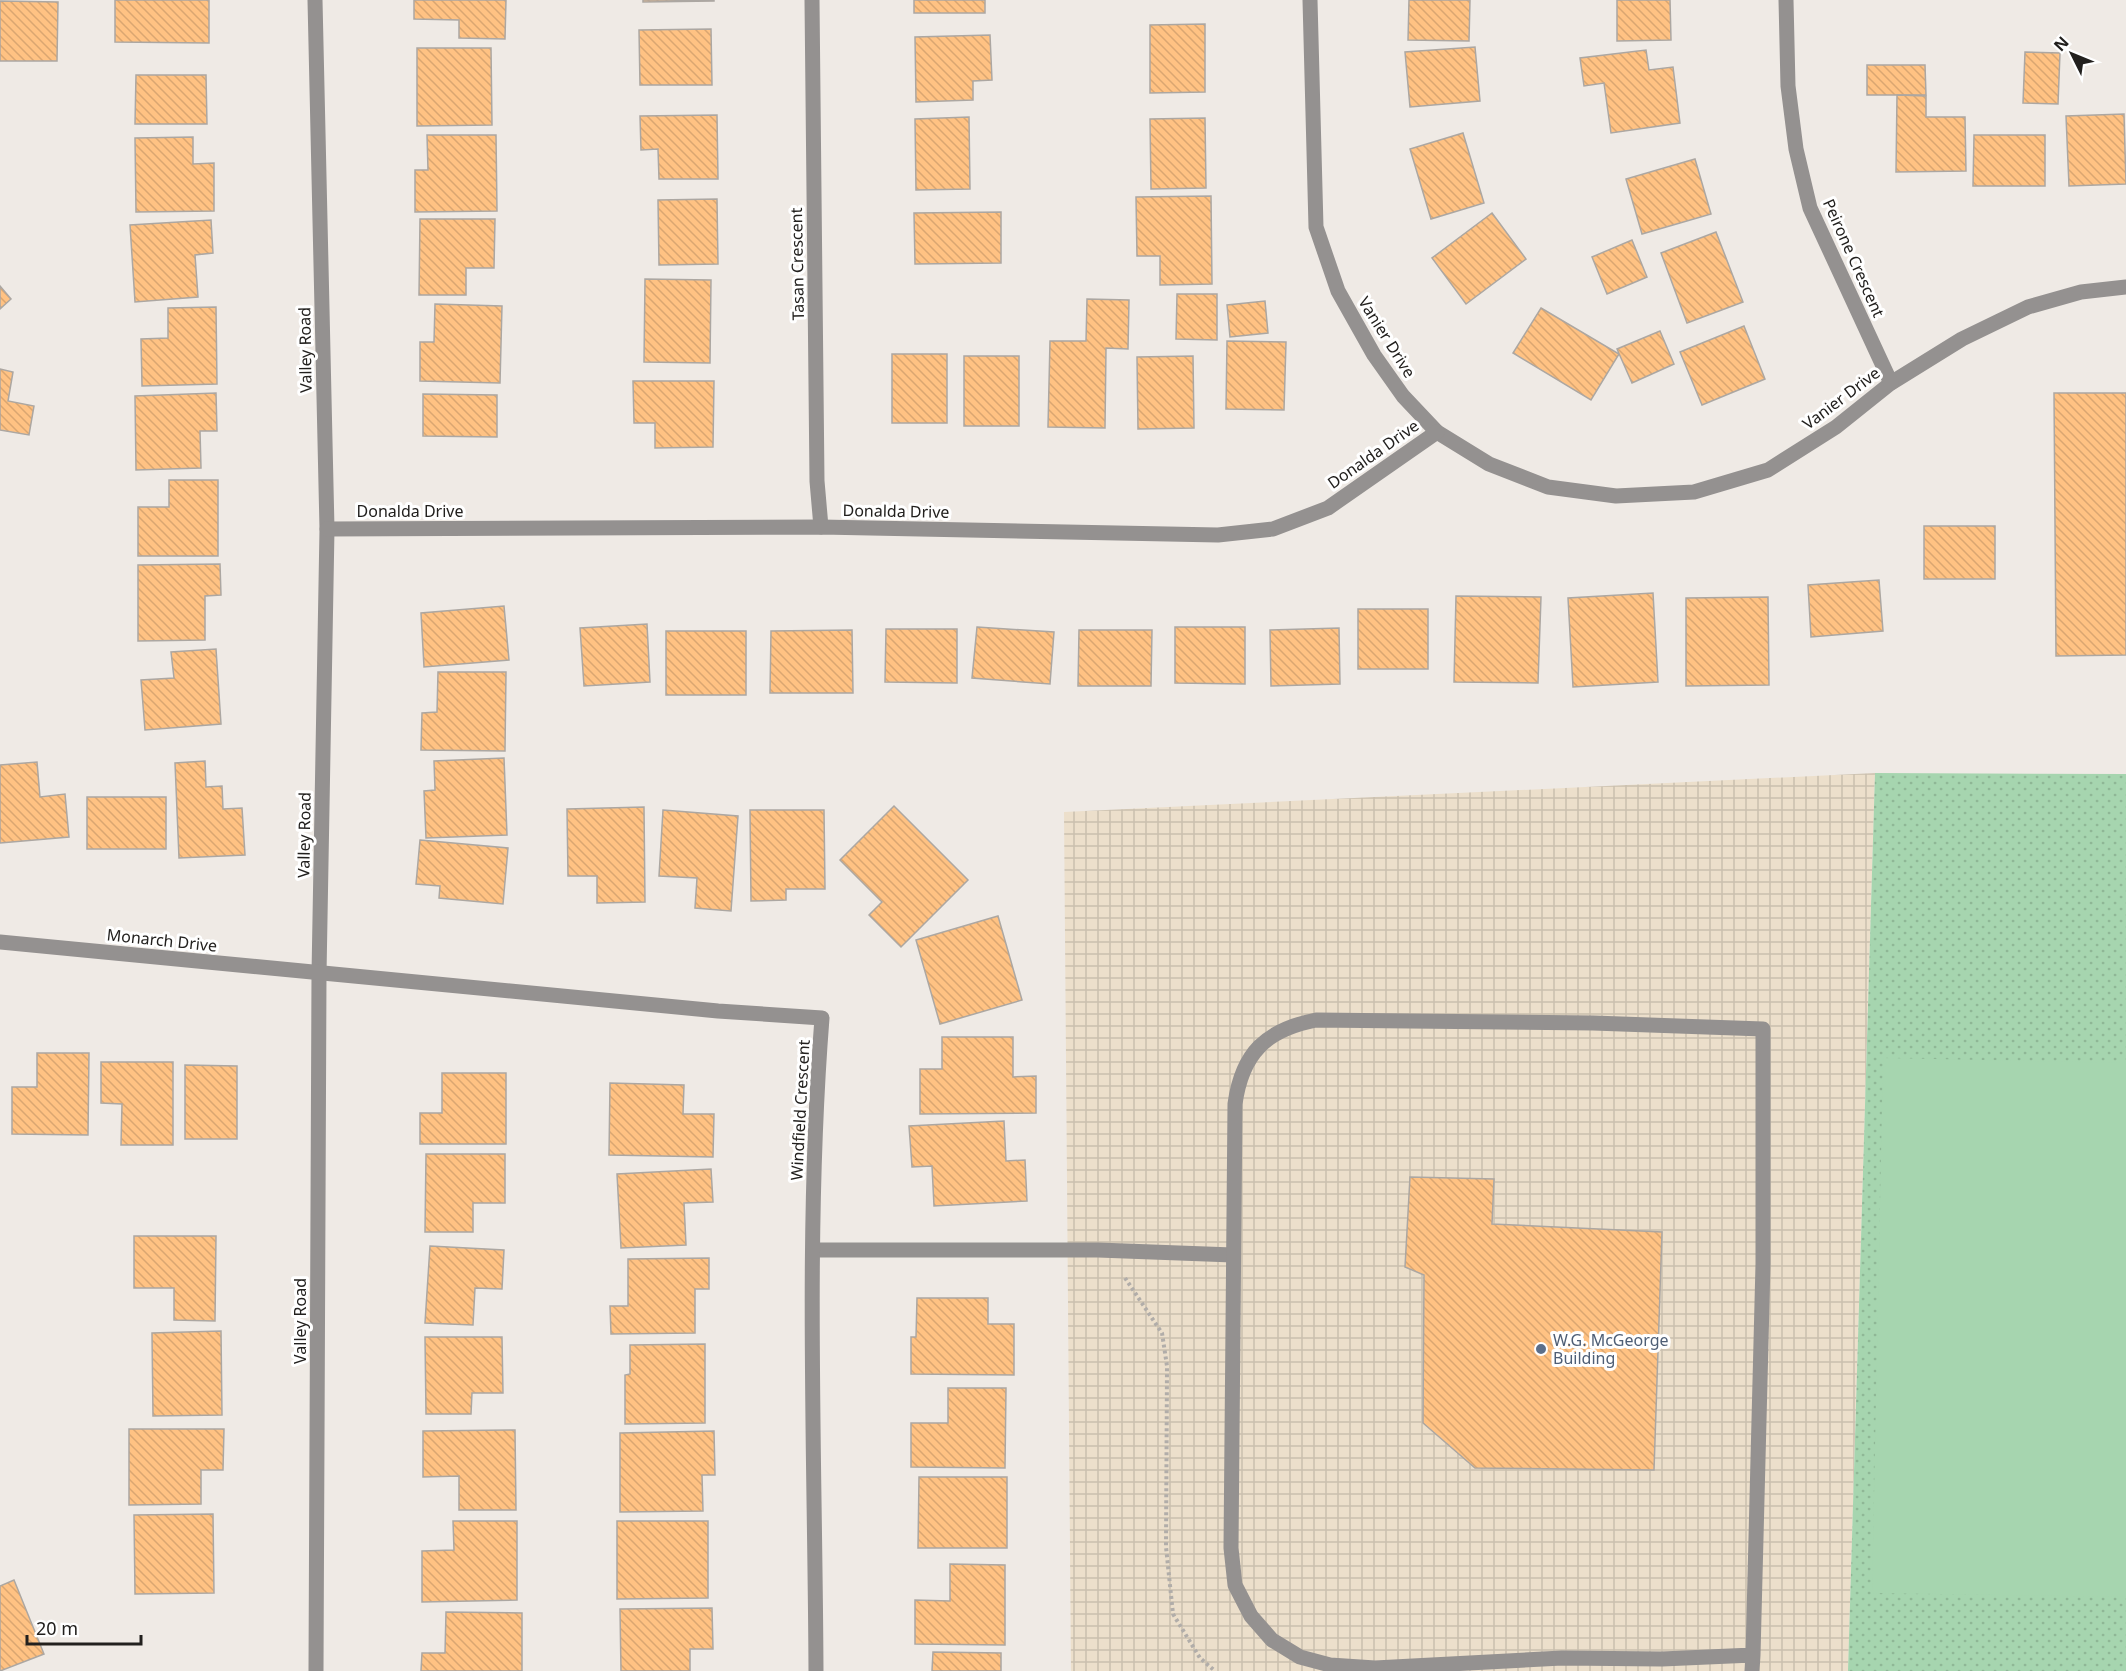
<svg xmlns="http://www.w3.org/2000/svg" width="2126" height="1671" viewBox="0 0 2126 1671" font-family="'Noto Sans',sans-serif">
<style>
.industrial{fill:url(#industrial-grid)}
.park{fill:url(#park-dots)}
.pitch{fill:#a6d5af}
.building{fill:url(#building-back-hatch);stroke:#aca7a2;stroke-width:1.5}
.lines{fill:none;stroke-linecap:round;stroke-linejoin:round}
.path{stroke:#b1ada9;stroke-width:4;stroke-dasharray:3 3;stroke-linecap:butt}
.lane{stroke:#949190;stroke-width:15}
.street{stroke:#949190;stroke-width:15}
.service-dot{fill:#5c6f8a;stroke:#fff;stroke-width:2}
.labels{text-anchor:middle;stroke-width:6;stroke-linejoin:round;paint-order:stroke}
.street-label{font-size:16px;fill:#22201e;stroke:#fff}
.service-label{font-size:16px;fill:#4e5e75;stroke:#fff;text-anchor:start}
</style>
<defs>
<pattern id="industrial-grid" width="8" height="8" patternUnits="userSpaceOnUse" patternTransform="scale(1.5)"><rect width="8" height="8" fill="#ecdfcb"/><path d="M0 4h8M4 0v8" fill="none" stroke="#cabfae"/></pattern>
<pattern id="park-dots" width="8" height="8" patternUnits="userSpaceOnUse" patternTransform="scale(1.5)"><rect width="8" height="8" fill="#a6d5af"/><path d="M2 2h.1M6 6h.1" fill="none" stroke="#8fb796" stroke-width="1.8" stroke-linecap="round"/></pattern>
<pattern id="building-back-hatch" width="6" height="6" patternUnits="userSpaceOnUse" patternTransform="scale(1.5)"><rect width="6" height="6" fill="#ffc283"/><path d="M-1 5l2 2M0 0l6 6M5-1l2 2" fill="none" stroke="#daa671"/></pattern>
</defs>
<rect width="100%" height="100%" fill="#efeae5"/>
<polygon class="industrial" points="1875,773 1848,1671 1071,1671 1064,812"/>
<polygon class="park" points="1875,773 2126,774 2126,1671 1848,1671"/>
<polygon class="pitch" points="1883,1058 2126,1063 2126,1597 1872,1593"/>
<g class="building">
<polygon points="115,0 209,0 209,43 115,42"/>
<polygon points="414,0 506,0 505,39 459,38 459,20 414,19"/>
<polygon points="643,0 714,0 714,1 643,2"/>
<rect x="914" y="0" width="71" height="13"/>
<polygon points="1409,0 1470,0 1469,41 1408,40"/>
<polygon points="1617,0 1670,0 1671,40 1617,41"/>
<polygon points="0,1 58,2 57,61 0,61"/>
<polygon points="1205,24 1205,92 1150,93 1150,25"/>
<polygon points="711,29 712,85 640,85 639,30"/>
<polygon points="990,35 992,80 973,81 973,100 916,102 915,37"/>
<polygon points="1475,47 1480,101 1410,107 1405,52"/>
<polygon points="417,48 491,48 492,125 417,126"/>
<polygon points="1646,50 1649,70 1673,67 1680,123 1611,133 1604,83 1584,86 1580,58"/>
<polygon points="2025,52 2060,53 2058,104 2023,103"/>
<polygon points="1867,65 1925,65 1926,95 1867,95"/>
<polygon points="136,75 206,75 207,124 135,124"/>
<polygon points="1897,95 1926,96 1926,117 1965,117 1966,171 1896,172"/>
<polygon points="2124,114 2126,184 2069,186 2066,116"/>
<polygon points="717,115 718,179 659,179 658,149 641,150 640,116"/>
<polygon points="969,117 970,189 916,190 915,119"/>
<polygon points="1205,118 1206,188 1151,189 1150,119"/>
<polygon points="1463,133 1484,203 1431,219 1410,149"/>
<polygon points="427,135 496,135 497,211 415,212 415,170 428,170"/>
<polygon points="1974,135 2045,135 2045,186 1973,186"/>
<polygon points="193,137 193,164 214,163 214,211 136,212 135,138"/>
<polygon points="1695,159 1711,214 1642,234 1626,179"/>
<polygon points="1211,196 1212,284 1160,285 1160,256 1137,256 1136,197"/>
<polygon points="717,199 718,264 659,265 658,200"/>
<polygon points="1001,212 1001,263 915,264 914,213"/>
<polygon points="1492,213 1526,259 1466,304 1432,258"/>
<polygon points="420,219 495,219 494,268 466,268 466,295 419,295"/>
<polygon points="211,220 213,253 195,255 198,297 135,302 130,225"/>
<polygon points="1716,232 1743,302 1687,323 1661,253"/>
<polygon points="1632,240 1647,277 1607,294 1592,257"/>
<polygon points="645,279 711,280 710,363 644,362"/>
<polygon points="0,286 11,299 0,309"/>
<polygon points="1177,294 1217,294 1217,340 1176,339"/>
<polygon points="1087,299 1129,300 1128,349 1106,348 1105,428 1048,427 1050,341 1086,341"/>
<polygon points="1265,301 1268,333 1230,337 1227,305"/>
<polygon points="435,304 502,306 500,383 420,381 420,342 434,342"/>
<polygon points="216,307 217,384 142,386 141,339 168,338 168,308"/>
<polygon points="1541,308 1619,354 1591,400 1513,353"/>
<polygon points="1744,326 1765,379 1702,405 1680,352"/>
<polygon points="1660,331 1674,364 1632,383 1617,349"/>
<polygon points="1227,341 1286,342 1284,410 1226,409"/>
<rect x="892" y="354" width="55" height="69"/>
<rect x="964" y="356" width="55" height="70"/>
<polygon points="1193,356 1194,428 1138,429 1137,357"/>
<polygon points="0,369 13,372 8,401 34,406 29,435 0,430"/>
<polygon points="633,381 714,381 713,447 655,448 655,423 634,423"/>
<polygon points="216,393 217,431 200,431 201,468 136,470 135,396"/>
<polygon points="2054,393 2126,393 2126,655 2056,656"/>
<polygon points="423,394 497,395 497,437 423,436"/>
<polygon points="169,480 218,480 218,556 138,556 138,507 169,507"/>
<rect x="1924" y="526" width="71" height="53"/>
<polygon points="220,564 221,595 205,596 205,640 138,641 138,565"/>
<polygon points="1879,580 1883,631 1811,637 1808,585"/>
<polygon points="1653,593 1658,682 1573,687 1568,598"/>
<polygon points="1456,596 1541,597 1538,683 1454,682"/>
<polygon points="1768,597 1769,685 1686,686 1686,598"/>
<polygon points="504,606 509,660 424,667 421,613"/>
<rect x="1358" y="609" width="70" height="60"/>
<polygon points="647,624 650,682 584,686 580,628"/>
<polygon points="977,627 1054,632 1050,684 972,678"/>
<polygon points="1175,627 1245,627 1245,684 1175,683"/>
<polygon points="1339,628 1340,684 1271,686 1270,630"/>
<polygon points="886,629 957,629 957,683 885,682"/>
<polygon points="852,630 853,693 770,693 771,631"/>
<polygon points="1079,630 1152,630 1151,686 1078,686"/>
<rect x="666" y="631" width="80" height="64"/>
<polygon points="216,649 221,724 145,730 141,680 174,678 171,652"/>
<polygon points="438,672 506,672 505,751 421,750 422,713 437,712"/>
<polygon points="504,758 507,835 426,838 424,791 435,790 434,761"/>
<polygon points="205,761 206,787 222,786 223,809 242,808 245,855 179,858 175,763"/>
<polygon points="37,762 40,797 65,794 69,837 0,843 0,765"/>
<rect x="87" y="797" width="79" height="52"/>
<polygon points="894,806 968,880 901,947 869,915 882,902 840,860"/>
<polygon points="644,807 645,902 597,903 597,876 568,876 567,809"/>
<polygon points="663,810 738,816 731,911 695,908 697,878 659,876"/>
<polygon points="750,810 824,810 825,889 786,889 786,900 751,901"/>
<polygon points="420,840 508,848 503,904 439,898 440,886 416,884"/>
<polygon points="998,916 1022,1000 940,1024 916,940"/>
<polygon points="942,1037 1013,1037 1013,1077 1036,1076 1036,1113 920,1114 920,1069 942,1069"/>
<polygon points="37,1053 89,1053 88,1135 12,1134 12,1087 37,1087"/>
<polygon points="101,1062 173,1062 173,1145 121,1145 122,1104 101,1103"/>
<polygon points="185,1065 237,1066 237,1139 185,1139"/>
<polygon points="442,1073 506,1073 506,1144 420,1144 420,1113 442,1113"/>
<polygon points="610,1083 684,1085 683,1114 714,1114 713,1157 609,1155"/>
<polygon points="1004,1121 1006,1161 1025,1160 1027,1201 934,1206 932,1166 912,1167 909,1126"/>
<polygon points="426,1154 505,1154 505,1203 473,1203 473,1232 425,1232"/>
<polygon points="711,1169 713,1202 684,1203 686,1245 621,1248 617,1174"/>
<polygon points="1410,1177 1494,1179 1492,1224 1662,1232 1654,1470 1475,1468 1423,1423 1424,1275 1405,1267"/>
<polygon points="134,1236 216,1236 215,1321 174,1320 174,1288 134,1288"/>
<polygon points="430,1246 504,1250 502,1289 475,1288 473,1325 425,1323"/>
<polygon points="709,1258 709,1289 695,1289 695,1333 611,1334 610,1306 628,1306 628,1259"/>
<polygon points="917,1298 988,1298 988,1324 1014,1324 1014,1375 911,1374 911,1337 916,1337"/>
<polygon points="221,1331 222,1415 153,1416 152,1333"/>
<polygon points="425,1337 502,1337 503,1393 472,1393 471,1414 426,1414"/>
<polygon points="705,1344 705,1423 625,1424 625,1375 630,1374 630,1345"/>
<polygon points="948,1388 1006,1388 1005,1468 911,1467 911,1423 948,1423"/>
<polygon points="129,1429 224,1429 223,1470 201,1470 201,1504 129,1505"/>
<polygon points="515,1430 516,1510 459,1510 459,1476 423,1477 423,1431"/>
<polygon points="714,1431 715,1475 702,1475 703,1511 620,1512 620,1433"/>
<polygon points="919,1477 1007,1477 1007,1548 918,1548"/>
<polygon points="213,1514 214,1593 135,1594 134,1515"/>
<polygon points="453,1521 517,1521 517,1600 422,1602 422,1551 454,1550"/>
<polygon points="617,1521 708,1521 708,1598 617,1599"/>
<polygon points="950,1564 1005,1565 1005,1645 915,1644 915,1600 950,1601"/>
<polygon points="14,1580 44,1654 0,1671 0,1586"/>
<polygon points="712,1608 713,1649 690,1649 690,1671 621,1671 620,1609"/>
<polygon points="446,1612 522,1613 522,1671 421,1671 422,1653 445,1653"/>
<polygon points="933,1652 1001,1653 1001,1671 932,1671"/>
</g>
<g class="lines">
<polyline class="path" points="1125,1278 1162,1333 1167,1366 1166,1547 1173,1614 1200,1658 1215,1671"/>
<g class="lane">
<polyline points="813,1250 1098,1250 1233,1255"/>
<path d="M 1752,1671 L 1753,1655 L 1763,1264 L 1763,1029 L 1593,1023 L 1316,1020 C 1266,1030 1242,1053 1235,1104 L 1231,1548 L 1235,1585 L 1251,1616 L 1272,1640 L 1300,1657 L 1330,1665 L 1375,1668 L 1562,1658 L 1662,1659 L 1753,1655"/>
</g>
<g class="street">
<polyline points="315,0 327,529 319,974 316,1671"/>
<polyline points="812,0 817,481 821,527"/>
<polyline points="1310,0 1316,227 1338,291 1374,355 1403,396 1437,432 1489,464 1548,487 1616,496 1694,492 1768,470 1836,427 1891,383 1962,339 2028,307 2081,292 2126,287"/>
<polyline points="1786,0 1788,86 1796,149 1810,208 1891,383"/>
<polyline points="327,529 821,527 1218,535 1273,529 1328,508 1437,432"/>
<path d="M 0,942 L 718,1011 L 822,1018 C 805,1235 815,1454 816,1671"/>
</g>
</g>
<circle class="service-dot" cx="1541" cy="1349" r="6"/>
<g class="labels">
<g class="street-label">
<text transform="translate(1854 258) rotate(66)" y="6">Peirone Crescent</text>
<text transform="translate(797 264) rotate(-91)" y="6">Tasan Crescent</text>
<text transform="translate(1387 337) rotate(58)" y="6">Vanier Drive</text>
<text transform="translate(305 350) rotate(-91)" y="6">Valley Road</text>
<text transform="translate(1841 398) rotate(-37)" y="6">Vanier Drive</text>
<text transform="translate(1373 454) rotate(-35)" y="6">Donalda Drive</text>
<text x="410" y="517">Donalda Drive</text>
<text transform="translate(896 511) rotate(1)" y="6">Donalda Drive</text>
<text transform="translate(304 835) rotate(-89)" y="6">Valley Road</text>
<text transform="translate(162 940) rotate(6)" y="6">Monarch Drive</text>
<text transform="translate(800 1110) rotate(-87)" y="6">Windfield Crescent</text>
<text transform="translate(300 1321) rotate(-90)" y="6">Valley Road</text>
</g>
<g class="service-label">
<text x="1553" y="1346">W.G. McGeorge<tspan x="1553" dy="18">Building</tspan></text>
</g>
</g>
<g transform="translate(2072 54) rotate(313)" stroke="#ffffff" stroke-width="4.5" paint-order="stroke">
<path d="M0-4.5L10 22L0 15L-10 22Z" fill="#22201e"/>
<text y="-9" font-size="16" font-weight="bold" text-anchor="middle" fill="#22201e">N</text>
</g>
<path d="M27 1635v9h114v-9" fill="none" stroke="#22201e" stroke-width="3"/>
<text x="36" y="1635" font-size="18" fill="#22201e" stroke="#ffffff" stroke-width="4.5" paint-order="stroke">20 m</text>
</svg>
